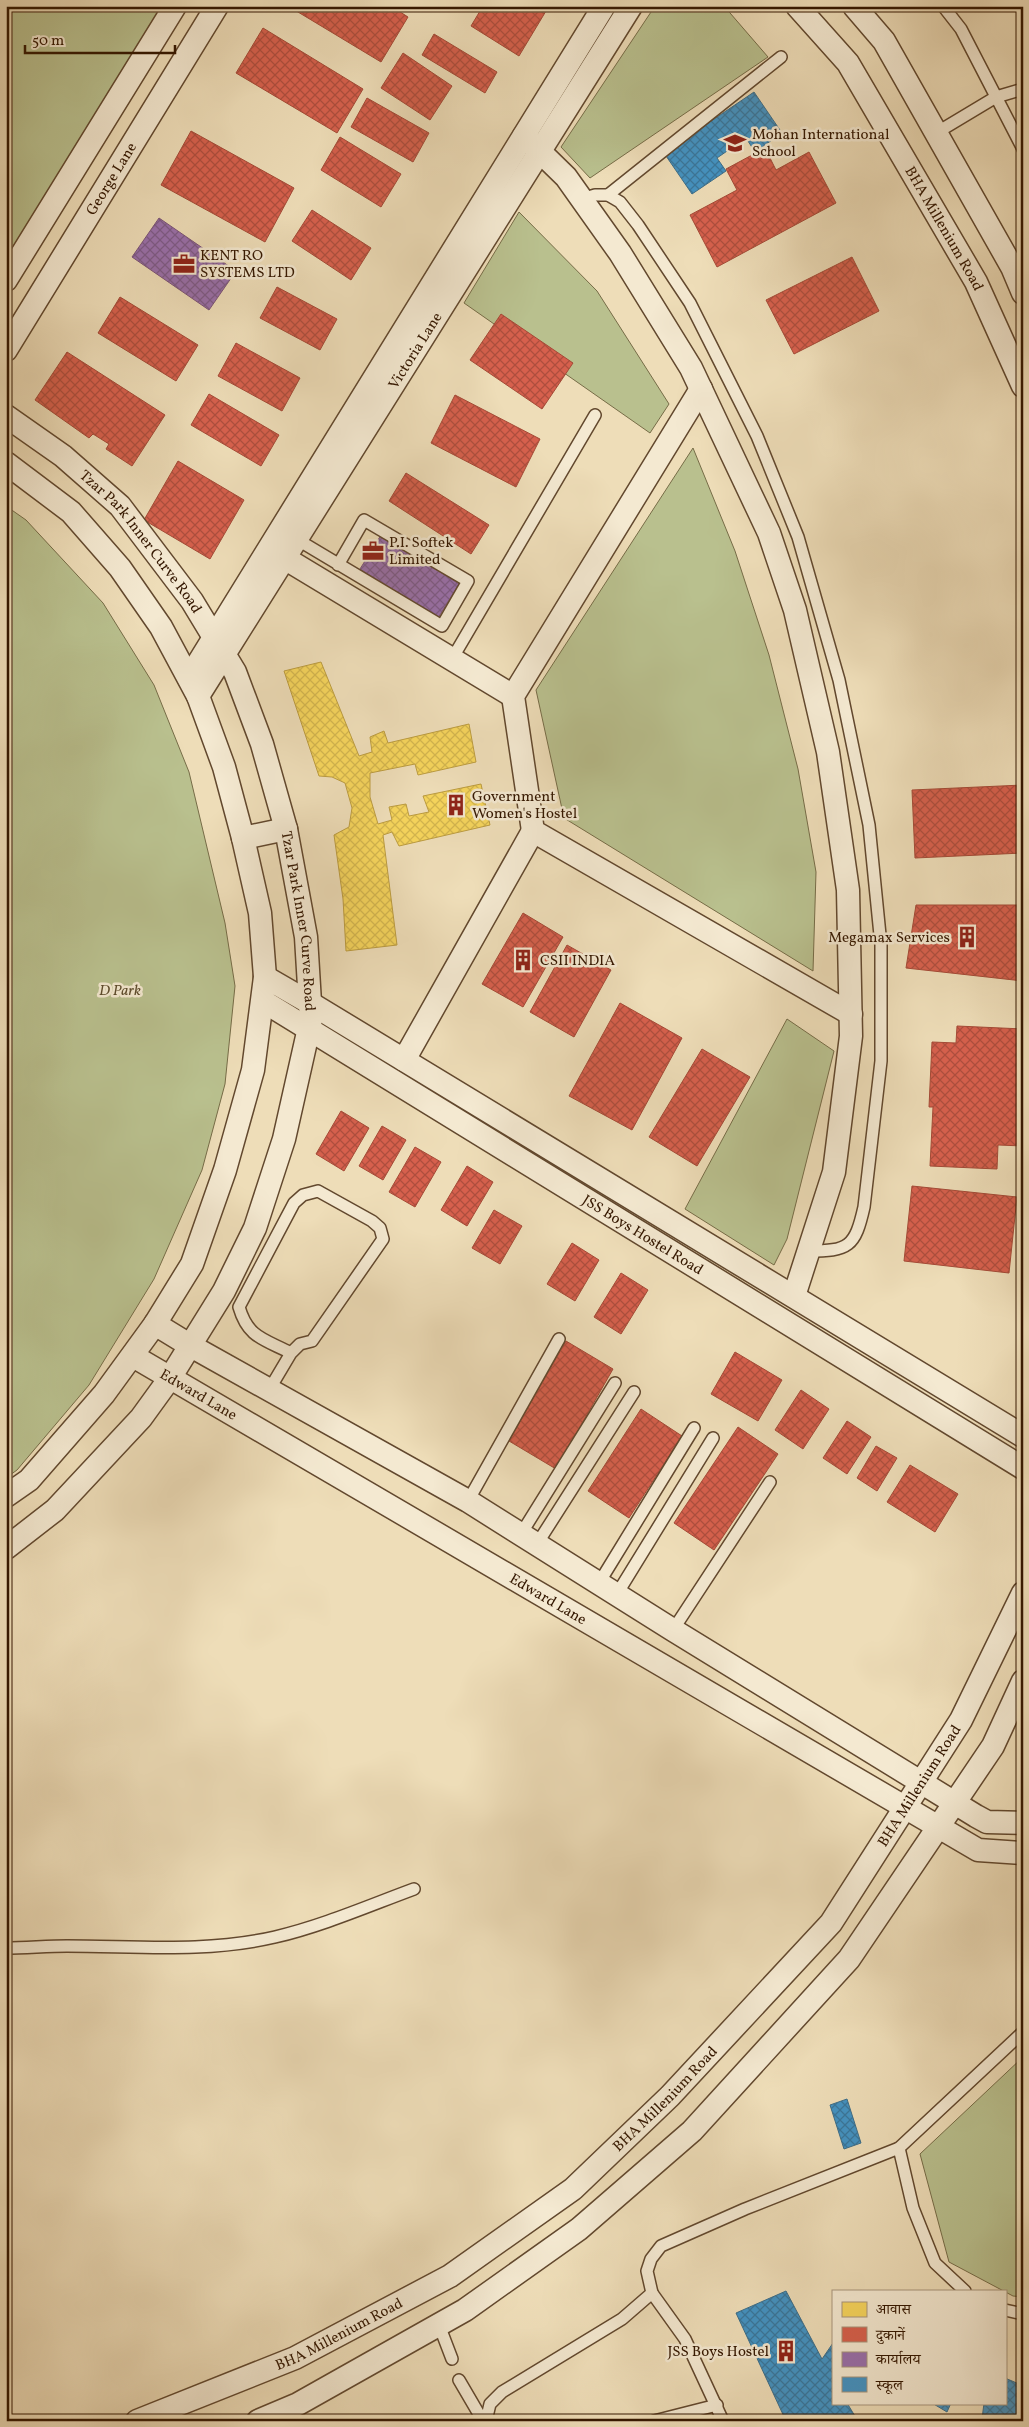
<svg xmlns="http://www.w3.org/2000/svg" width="1029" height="2427" viewBox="0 0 1029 2427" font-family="Vollkorn,'Noto Serif Devanagari',serif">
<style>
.green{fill:#b9c08e;stroke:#766c47}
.homes{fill:url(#homes-cross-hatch);stroke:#bc9c40}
.shops{fill:url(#shops-cross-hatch);stroke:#a54a36}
.offices{fill:url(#offices-cross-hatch);stroke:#7b5578}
.schools{fill:url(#schools-cross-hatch);stroke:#3e6e88}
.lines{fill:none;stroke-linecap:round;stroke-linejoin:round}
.service-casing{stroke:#62482e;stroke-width:14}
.minor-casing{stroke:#62482e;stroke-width:25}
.service{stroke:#f4e9d1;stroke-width:11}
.minor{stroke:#f4e9d1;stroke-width:22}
.labels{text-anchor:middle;stroke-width:5;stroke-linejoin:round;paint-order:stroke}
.poi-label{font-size:15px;fill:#341700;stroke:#f4e9d1;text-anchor:start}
.street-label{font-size:15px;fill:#341700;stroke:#f4e9d1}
.park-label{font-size:15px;font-style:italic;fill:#5c4a2b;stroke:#f4e9d1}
</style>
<defs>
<pattern id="homes-cross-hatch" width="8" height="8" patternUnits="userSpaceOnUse" patternTransform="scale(1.25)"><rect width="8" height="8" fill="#f6d55c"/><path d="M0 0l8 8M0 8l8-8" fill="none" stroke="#d4b64e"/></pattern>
<pattern id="shops-cross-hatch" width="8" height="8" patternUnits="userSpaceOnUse" patternTransform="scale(1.25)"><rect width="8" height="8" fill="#d6604d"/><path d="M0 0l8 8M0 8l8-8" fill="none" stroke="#ae4e3e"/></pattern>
<pattern id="offices-cross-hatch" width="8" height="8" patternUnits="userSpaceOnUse" patternTransform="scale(1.25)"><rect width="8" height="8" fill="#9970ab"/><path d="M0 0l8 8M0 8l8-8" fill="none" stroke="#7e5b89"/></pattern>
<pattern id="schools-cross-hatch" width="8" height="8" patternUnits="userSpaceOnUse" patternTransform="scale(1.25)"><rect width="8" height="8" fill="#4393c3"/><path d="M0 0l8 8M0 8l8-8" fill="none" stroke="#39779c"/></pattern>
</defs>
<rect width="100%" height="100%" fill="#eeddb8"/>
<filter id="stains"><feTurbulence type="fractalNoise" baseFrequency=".004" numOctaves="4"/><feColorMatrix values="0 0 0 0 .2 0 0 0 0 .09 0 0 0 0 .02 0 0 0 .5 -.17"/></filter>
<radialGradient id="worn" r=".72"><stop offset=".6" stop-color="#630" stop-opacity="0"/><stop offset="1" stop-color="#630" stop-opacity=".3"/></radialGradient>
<g class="green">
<polygon points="6,6 175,6 6,280"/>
<polygon points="655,6 724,6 768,57 590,178 561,147"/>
<polygon points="519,212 597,291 669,404 650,433 464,303"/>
<polygon points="693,448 735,551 769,655 798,769 816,872 813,971 564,818 536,690"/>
<polygon points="6,506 26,520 103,603 154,685 189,772 225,923 235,986 225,1084 202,1170 154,1279 89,1385 17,1470 6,1478"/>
<polygon points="787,1019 834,1051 787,1239 774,1265 685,1209"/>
<polygon points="1023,2057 1023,2297 1013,2296 949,2262 920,2154"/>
</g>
<polygon class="homes" points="321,662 359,756 372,752 370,737 384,731 388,743 469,724 476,762 418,775 415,764 370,773 370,797 378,824 392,820 389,807 406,804 409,816 429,812 423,796 481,784 490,825 399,846 392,832 383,835 397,945 346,951 343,899 334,835 349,827 352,808 345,783 332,777 319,776 284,671"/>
<g class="shops">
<polygon points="288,6 391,6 408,17 381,62"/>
<polygon points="483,6 538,6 546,11 519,56 471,26"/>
<polygon points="263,28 363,89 337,133 236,73"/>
<polygon points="434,34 497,72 485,93 422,55"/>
<polygon points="403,53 452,86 430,120 381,88"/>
<polygon points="367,98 429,133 413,162 351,127"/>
<polygon points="191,131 294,188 265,242 161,185"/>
<polygon points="340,137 401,174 381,207 321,170"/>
<polygon points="765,148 776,170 809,152 836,203 717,267 690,215 737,190 726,169"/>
<polygon points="312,210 371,248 351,280 292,241"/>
<polygon points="852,257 879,311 794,354 766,300"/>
<polygon points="277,287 337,319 320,350 260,318"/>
<polygon points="120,297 198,345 176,381 98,333"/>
<polygon points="501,314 573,363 542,409 470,360"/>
<polygon points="236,343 300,378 282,411 218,376"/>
<polygon points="67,352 165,415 132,466 106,449 109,444 93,434 89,438 35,400"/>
<polygon points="209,394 279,435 261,466 191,425"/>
<polygon points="455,395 540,439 516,487 431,443"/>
<polygon points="178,461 244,500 210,559 144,520"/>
<polygon points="406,473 489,525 471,554 389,501"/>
<polygon points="1023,785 1023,853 915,858 912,790"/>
<polygon points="916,905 1023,905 1023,981 906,968"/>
<polygon points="523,913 563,937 523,1007 482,984"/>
<polygon points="567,945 611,970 574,1037 530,1012"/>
<polygon points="620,1003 682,1038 632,1130 569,1096"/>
<polygon points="957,1026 1023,1029 1023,1146 998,1145 997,1169 930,1166 933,1107 929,1107 932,1042 956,1043"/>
<polygon points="702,1049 750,1077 697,1166 649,1137"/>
<polygon points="341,1111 369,1128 344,1171 316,1154"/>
<polygon points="382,1126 406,1140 383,1180 359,1166"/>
<polygon points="415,1147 441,1162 415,1207 389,1192"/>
<polygon points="467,1166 493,1182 467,1226 441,1210"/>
<polygon points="912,1186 1017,1197 1009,1273 904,1261"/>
<polygon points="494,1210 522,1226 500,1264 472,1248"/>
<polygon points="572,1243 599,1260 575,1301 547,1284"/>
<polygon points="621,1273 648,1290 621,1334 594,1317"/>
<polygon points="566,1341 613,1369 556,1469 509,1441"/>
<polygon points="735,1352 782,1380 758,1421 711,1394"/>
<polygon points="801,1390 829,1409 803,1449 775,1430"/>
<polygon points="641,1409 682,1436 629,1518 588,1491"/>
<polygon points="847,1421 871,1437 847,1474 823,1458"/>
<polygon points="738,1427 778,1454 714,1550 674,1523"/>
<polygon points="876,1446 897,1458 877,1491 857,1478"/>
<polygon points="910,1465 958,1494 935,1532 887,1502"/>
</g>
<g class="offices">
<polygon points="159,218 236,271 209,310 132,257"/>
<polygon points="381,535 459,584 438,618 360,569"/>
</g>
<g class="schools">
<polygon points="754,92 782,133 755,152 746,138 717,158 726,171 692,194 664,153"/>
<polygon points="847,2099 861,2143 844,2149 830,2105"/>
<polygon points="786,2291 822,2359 833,2343 833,2403 847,2403 858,2421 786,2421 736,2313"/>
<polygon points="1005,2378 1019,2384 1016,2421 977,2421 982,2419 984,2403 1005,2403"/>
<polygon points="932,2403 951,2403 947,2412"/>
</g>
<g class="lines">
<g class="service-casing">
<g id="service">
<polyline points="943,6 961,29 1023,149"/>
<polyline points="936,133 996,97 1023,89"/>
<polyline points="608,195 781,57"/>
<path d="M 582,199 L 595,195 L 608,195 L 620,202 L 638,225 L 690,303 L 757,436 L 798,537 L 839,680 L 869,825 L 881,945 L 881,1061 L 864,1207 C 855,1247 849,1251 808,1251"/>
<polyline points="298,540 442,626 468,581 364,520 338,565"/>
<polyline points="452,659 595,415"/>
<path d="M 269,1390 L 291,1353 L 300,1344 L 312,1341 L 383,1239 L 380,1228 L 372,1221 L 318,1191 L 303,1195 L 294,1203 L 239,1307 C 248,1338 264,1339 291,1353"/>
<polyline points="468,1501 559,1339"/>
<polyline points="521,1534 615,1383"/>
<polyline points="537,1544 634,1392"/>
<polyline points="599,1583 694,1428"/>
<polyline points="617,1594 713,1438"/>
<polyline points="673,1630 770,1482"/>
<path d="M 6,1948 C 26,1948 47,1946 67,1946 C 136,1946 206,1953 275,1937 C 322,1926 368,1906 414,1889"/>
<polyline points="899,2148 913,2208 935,2263 965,2291"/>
<polyline points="652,2293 685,2339 723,2421"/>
<polyline points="1005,2310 1023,2314"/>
<polyline points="439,2325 452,2359"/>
<polyline points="459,2380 483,2421"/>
<polyline points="486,2421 490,2404 502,2392 622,2319 652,2293 647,2271 651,2259 661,2246 745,2209 899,2148 1023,2032"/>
<polyline points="654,2421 717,2405"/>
</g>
</g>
<g class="minor-casing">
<g id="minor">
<path id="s1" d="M 797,6 L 848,63 L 976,282 L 1023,386"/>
<polyline points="854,6 884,41 1012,267 1023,293"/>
<polyline points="524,136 566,177 620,253 691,368 769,533 795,610 828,752 848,890 851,1036 834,1172 794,1296"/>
<polyline points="6,280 175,6"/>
<path id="s2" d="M 6,350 L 217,6"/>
<polyline points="701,389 513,696 533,831 851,1014"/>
<path id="s3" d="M 6,416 L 63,456 L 120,506 L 192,601 L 235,672 L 262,744 L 286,829 L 306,937 L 311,1019 L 284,1139 L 255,1228 L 224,1291 L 170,1378 L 141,1418 L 55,1510 L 6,1548"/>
<polyline points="6,463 71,512 120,568 161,627 198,696 224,767 243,838 260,913 265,977 253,1070 225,1170 192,1264 155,1324 104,1394 29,1480 6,1496"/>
<polyline points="286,559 513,696"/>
<polyline points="189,678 604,6"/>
<path id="s4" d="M 198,696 L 631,6"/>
<polyline points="243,838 286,829"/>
<polyline points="265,977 310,1003 1023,1436"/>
<path id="s5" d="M 263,1001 L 1023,1468"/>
<polyline points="404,1060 533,831"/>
<polyline points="155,1324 191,1346 468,1501 673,1630 976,1816 987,1822 1023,1823"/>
<path id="s6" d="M 133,1356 L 978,1850 L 1023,1853"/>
<path id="s7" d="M 137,2421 L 295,2358 L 450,2276 L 573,2189 L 670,2096 L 831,1923 L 961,1720 L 1023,1593"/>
<polyline points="258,2421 298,2404 465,2310 579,2229 692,2131 849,1959 993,1746 1023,1681"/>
</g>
</g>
<use href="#service" class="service"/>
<use href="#minor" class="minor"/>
</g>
<defs>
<g id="school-bare" transform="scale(1.725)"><path d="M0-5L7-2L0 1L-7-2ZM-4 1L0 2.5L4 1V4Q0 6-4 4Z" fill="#8f2418" stroke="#f4e9d1" stroke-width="2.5" paint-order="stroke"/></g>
<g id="office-bare" transform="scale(1.725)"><path d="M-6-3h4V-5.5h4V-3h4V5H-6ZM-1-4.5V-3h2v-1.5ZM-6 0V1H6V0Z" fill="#8f2418" stroke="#f4e9d1" stroke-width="2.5" paint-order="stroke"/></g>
<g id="building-bare" transform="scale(1.725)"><path d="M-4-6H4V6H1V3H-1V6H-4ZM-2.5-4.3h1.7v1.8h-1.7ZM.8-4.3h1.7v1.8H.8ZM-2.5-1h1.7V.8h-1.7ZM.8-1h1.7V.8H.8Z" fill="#8f2418" stroke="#f4e9d1" stroke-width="2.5" paint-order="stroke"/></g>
</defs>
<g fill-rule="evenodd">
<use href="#school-bare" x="735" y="143"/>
<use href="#office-bare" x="184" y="264"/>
<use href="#office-bare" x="373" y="551"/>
<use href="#building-bare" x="456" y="805"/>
<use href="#building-bare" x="967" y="937"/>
<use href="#building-bare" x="523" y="960"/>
<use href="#building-bare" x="786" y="2351"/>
</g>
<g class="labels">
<g class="poi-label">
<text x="752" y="139">Mohan International<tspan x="752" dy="17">School</tspan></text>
<text x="200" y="260">KENT RO<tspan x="200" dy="17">SYSTEMS LTD</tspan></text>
<text x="389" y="547">P.I. Softek<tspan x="389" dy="17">Limited</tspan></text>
<text x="472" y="801">Government<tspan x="472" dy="17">Women's Hostel</tspan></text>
<text x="950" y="942" text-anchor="end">Megamax Services</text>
<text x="540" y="965">CSII INDIA</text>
<text x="769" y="2356" text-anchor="end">JSS Boys Hostel</text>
</g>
<g class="street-label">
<text dy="5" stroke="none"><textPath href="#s2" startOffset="201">George Lane</textPath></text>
<text dy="5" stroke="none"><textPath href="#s1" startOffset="268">BHA Millenium Road</textPath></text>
<text dy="5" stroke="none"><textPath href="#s4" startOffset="408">Victoria Lane</textPath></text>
<text dy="5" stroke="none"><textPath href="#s3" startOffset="186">Tzar Park Inner Curve Road</textPath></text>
<text dy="5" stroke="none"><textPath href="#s3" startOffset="606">Tzar Park Inner Curve Road</textPath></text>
<text dy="5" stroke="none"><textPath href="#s5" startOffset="446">JSS Boys Hostel Road</textPath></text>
<text dy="5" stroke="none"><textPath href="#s6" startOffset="76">Edward Lane</textPath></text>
<text dy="5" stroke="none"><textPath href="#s6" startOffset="481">Edward Lane</textPath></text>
<text dy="5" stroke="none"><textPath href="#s7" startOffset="1030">BHA Millenium Road</textPath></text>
<text dy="5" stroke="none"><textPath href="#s7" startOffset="625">BHA Millenium Road</textPath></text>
<text dy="5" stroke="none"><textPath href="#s7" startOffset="220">BHA Millenium Road</textPath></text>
</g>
<g class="park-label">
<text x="120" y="995">D Park</text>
</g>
</g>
<rect width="1029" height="2427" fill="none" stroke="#eeddb8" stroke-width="25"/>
<rect x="8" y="8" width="1014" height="2412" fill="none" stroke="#341700" stroke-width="2.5"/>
<rect x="12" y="12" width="1004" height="2402" fill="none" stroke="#341700"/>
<rect x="832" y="2290" width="175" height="115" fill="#f4e9d1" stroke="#a7957d"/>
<rect x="842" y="2302" width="25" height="15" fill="#f6d55c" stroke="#a7957d"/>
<text x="876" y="2314" font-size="15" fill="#341700">आवास</text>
<rect x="842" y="2327" width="25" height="15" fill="#d6604d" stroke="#a7957d"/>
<text x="876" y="2340" font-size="15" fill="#341700">दुकानें</text>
<rect x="842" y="2352" width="25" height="15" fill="#9970ab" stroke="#a7957d"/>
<text x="876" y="2364" font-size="15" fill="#341700">कार्यालय</text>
<rect x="842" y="2377" width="25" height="15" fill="#4393c3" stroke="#a7957d"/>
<text x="876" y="2390" font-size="15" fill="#341700">स्कूल</text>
<path d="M25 45v8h150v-8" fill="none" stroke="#341700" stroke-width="2.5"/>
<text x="32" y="45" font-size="15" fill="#341700" stroke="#f4e9d1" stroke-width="4" paint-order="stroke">50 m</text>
<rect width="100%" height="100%" filter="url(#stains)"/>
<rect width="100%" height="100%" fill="url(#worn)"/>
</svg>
